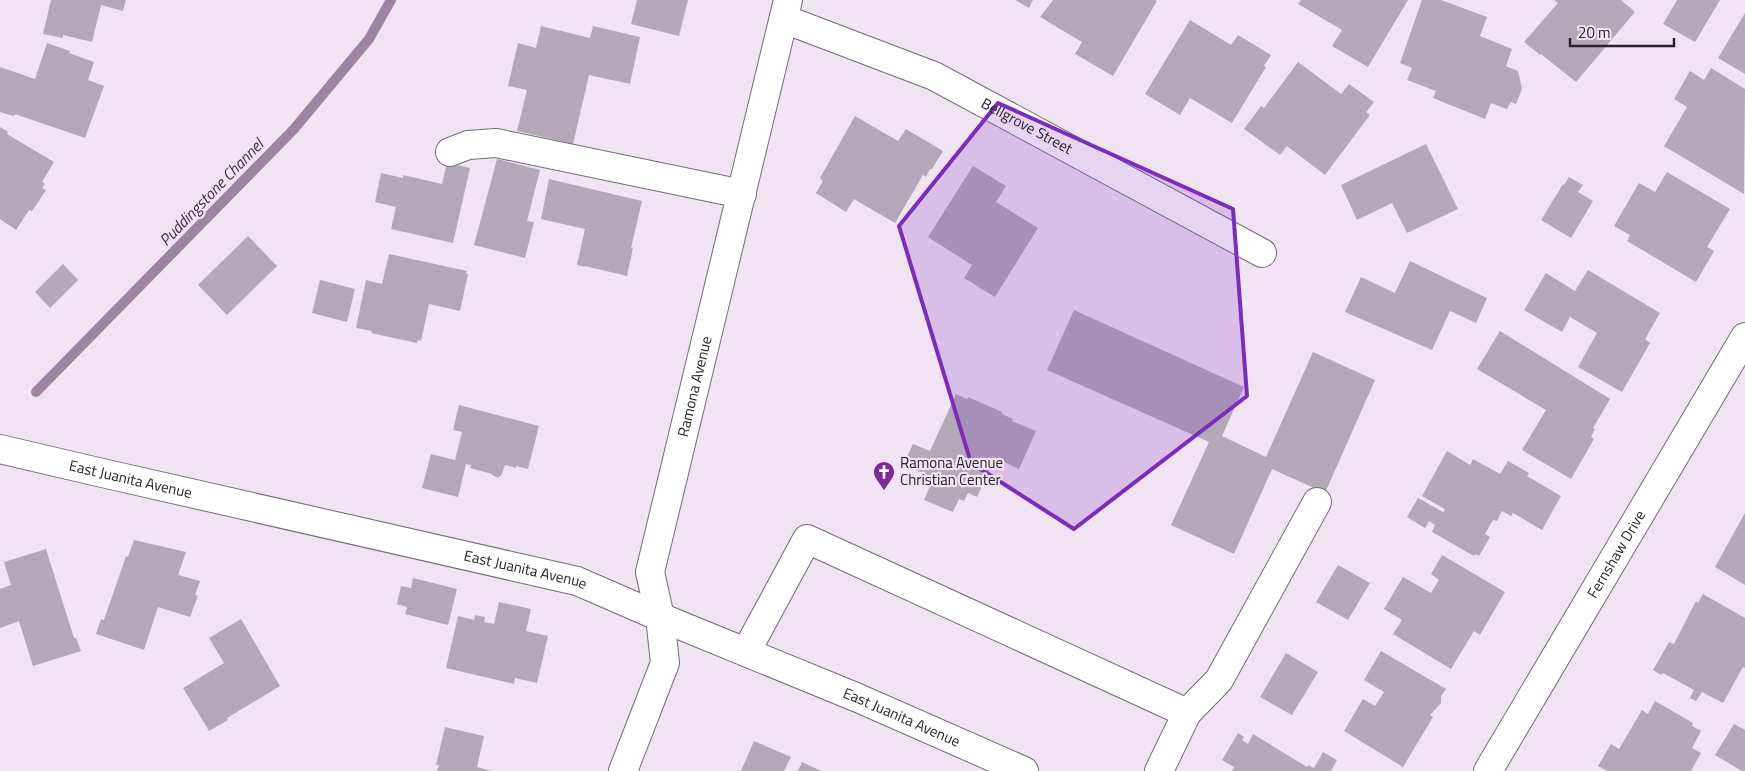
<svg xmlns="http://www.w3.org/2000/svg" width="1745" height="771" viewBox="0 0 1745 771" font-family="'Titillium Web',sans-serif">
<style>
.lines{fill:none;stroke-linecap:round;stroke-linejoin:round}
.stream{stroke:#9c85a3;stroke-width:10}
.building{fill:#b3a8b6}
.minor-casing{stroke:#746a77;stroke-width:30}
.minor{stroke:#fff;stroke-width:28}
.marked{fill:#7b2cbf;fill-opacity:0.2;stroke:#7b2cbf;stroke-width:4;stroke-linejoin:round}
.labels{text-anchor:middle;stroke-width:4.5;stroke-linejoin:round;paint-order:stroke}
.street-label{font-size:15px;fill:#29242a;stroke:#f0e4f3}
.poi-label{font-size:15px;fill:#29242a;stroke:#f0e4f3;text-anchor:start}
.water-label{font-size:16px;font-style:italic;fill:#472651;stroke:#f0e4f3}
</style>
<rect width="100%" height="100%" fill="#f0e4f3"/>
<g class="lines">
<polyline class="stream" points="36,392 294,129 369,39 391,0"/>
</g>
<g class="building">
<polygon points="51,0 126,0 123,11 101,5 92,42 63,35 63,38 43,34"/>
<polygon points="637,0 688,0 679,36 631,24"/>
<polygon points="1015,0 1033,0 1029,8"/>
<polygon points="1053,0 1155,0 1157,1 1113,76 1075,54 1082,42 1040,17"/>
<polygon points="1301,0 1408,0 1368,67 1332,46 1342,30 1298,4"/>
<polygon points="1422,0 1441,0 1487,17 1480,36 1512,49 1506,66 1518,71 1522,89 1516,104 1511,102 1507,109 1491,103 1485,119 1433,98 1436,91 1407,80 1412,68 1400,63"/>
<polygon points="1554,0 1621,0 1635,12 1576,82 1541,54 1540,55 1524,42 1558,3"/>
<polygon points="1677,0 1720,0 1695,42 1663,24"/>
<polygon points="1745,13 1745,74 1718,58"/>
<polygon points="1190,20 1231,45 1238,35 1271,55 1264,66 1266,67 1232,123 1190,98 1180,115 1145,94"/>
<polygon points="541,26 590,38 593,26 640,37 630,84 589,75 573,144 517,131 527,90 508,86 518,43 536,48"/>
<polygon points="47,43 70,51 69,53 94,62 88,80 104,86 85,138 15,114 14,116 0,112 0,67 35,79"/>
<polygon points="1298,62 1341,94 1349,84 1374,102 1366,112 1370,115 1325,175 1287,146 1280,155 1244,129 1261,106 1264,108"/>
<polygon points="1711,68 1745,89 1744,194 1664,146 1687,107 1674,99 1690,71 1704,80"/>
<polygon points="855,116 898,141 906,129 943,151 932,169 930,169 926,177 923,175 895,223 854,199 846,212 816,193 823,181 820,178"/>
<polygon points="0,127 8,132 7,134 54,162 42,182 45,184 42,188 46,190 32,211 29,210 16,230 0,219"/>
<polygon points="1426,144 1458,209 1407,233 1392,203 1357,220 1341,185"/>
<polygon points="497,159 540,170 527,221 534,222 525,258 474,245"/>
<polygon points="447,163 470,168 453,243 391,229 396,207 375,202 381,173 403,178 403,175 442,184"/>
<polygon points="973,166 1006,186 996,202 1038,228 995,297 964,278 972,265 928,237"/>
<polygon points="1667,172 1730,209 1707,247 1714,251 1696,282 1627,241 1630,235 1614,226 1639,183 1655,192"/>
<polygon points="1569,177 1583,185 1578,192 1593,201 1571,238 1541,220 1563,184 1564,185"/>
<polygon points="549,179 642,201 631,248 633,248 627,276 585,266 585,267 577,265 585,229 541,219"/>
<polygon points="248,236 277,266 227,315 198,285"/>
<polygon points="389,254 467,271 466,274 468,274 460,311 429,304 421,341 418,340 417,343 371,333 372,331 356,328 366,280 382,284"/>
<polygon points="1410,261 1487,298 1476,323 1450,311 1432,350 1345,312 1361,277 1395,293"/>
<polygon points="63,264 78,280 50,308 35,292"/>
<polygon points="1588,270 1660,313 1645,339 1650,343 1622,392 1578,367 1597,333 1570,317 1562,332 1524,310 1546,273 1575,291"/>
<polygon points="320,280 355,289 347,322 312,313"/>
<polygon points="1074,310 1244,387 1222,436 1266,457 1313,352 1375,380 1325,493 1272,469 1234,554 1171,525 1209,442 1047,370"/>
<polygon points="1500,331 1610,399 1593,428 1595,429 1591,437 1594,439 1571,479 1522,450 1546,410 1477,369"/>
<polygon points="956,394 967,399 968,397 1002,412 1002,414 1013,419 1012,421 1036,431 1019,469 995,458 977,497 968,493 964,501 959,499 953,512 924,500 930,486 928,485 932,477 903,465 913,444 930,451"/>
<polygon points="459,405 539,426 528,469 516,466 516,468 505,465 501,476 499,476 499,478 492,475 492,474 470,468 471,465 466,464 458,497 422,488 431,454 455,460 462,432 453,430"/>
<polygon points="1447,451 1470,465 1473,459 1500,474 1508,461 1529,473 1527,476 1561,496 1542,530 1513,513 1511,516 1502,511 1497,521 1493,520 1485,534 1490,537 1479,556 1475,554 1474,556 1432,532 1435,525 1429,521 1425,528 1407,517 1418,498 1443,512 1445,509 1422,496"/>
<polygon points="1745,513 1745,585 1715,567"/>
<polygon points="134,540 186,552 178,575 200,581 195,595 198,596 190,617 158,607 144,650 96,634 101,619 104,620 126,556 128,557"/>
<polygon points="46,549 74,638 76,638 81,651 33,666 19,621 0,628 0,589 11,585 4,562"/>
<polygon points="1442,555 1505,592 1480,635 1474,631 1451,669 1393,634 1402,620 1384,609 1403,577 1431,593 1439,580 1431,574"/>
<polygon points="1338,565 1370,583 1348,620 1316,602"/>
<polygon points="413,578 457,589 448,625 405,614 407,607 397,604 401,586 411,588"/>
<polygon points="1703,594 1745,618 1745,668 1743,667 1723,703 1702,692 1696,701 1690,698 1694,690 1663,673 1661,675 1653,670 1669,642 1674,644 1696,601 1698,603"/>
<polygon points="499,602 531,609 526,631 548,636 537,683 515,678 514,684 446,668 458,616 474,620 475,615 485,617 484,622 494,624"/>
<polygon points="241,619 280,686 227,718 228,720 209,731 183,688 224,663 209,638"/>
<polygon points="1381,651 1446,689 1441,696 1441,703 1430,715 1433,717 1403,767 1344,731 1363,699 1375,706 1384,692 1364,680"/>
<polygon points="1286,653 1318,672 1292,715 1260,697"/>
<polygon points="1655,701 1693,723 1692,726 1701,731 1692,748 1701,753 1691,771 1607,771 1598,766 1611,744 1619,749 1642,710 1648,714"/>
<polygon points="1734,724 1745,730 1745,771 1742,771 1715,755"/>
<polygon points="445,727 484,736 477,767 491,771 437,771 439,765 436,765"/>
<polygon points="1238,733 1244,737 1242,740 1248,744 1253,734 1307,767 1308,765 1314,768 1323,752 1337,760 1331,771 1232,771 1234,767 1222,760"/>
<polygon points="754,741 791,757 784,771 741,771"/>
<polygon points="802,762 821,771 798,771"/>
</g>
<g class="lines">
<g class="minor-casing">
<g id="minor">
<path id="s1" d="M 784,19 L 934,76 L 1262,253"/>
<polyline points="450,152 468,145 496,143 742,194"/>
<path id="s2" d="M 0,449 L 98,472 L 577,581 L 660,617 L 858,698 L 1024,771"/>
<polyline points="746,652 807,539 1187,713 1159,771"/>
<polyline points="1187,713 1219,680 1317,502"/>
<path id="s3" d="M 623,771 L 665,663 L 660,617 L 650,572 L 788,0"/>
<path id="s4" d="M 1488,771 L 1745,337"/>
</g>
</g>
<use href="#minor" class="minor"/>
</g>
<path class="marked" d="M 998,103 L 1233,209 L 1247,396 L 1074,529 L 971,463 L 899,226 Z"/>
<defs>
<g id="church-pin" transform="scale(1.125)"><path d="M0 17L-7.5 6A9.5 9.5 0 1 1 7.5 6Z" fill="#7e2896" stroke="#f0e4f3"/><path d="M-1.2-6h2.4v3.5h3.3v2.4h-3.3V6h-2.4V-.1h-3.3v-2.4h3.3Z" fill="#fff"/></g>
</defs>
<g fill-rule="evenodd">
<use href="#church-pin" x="884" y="472"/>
</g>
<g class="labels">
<g class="street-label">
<text dy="5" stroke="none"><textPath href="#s1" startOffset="266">Bellgrove Street</textPath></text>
<text dy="5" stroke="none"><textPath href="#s3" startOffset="399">Ramona Avenue</textPath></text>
<text dy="5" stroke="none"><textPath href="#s2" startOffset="134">East Juanita Avenue</textPath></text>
<text dy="5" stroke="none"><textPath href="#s4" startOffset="252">Fernshaw Drive</textPath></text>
<text dy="5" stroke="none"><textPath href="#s2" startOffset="539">East Juanita Avenue</textPath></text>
<text dy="5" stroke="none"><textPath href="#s2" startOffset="944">East Juanita Avenue</textPath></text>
</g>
<g class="poi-label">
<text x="900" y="468">Ramona Avenue<tspan x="900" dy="17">Christian Center</tspan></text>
</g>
<g class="water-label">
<text transform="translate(211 192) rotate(-46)" y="6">Puddingstone Channel</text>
</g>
</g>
<path d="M1570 38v8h104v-8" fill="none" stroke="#29242a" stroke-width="2.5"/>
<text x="1578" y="38" font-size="15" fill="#29242a" stroke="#f0e4f3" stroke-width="4" paint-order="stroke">20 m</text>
</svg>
